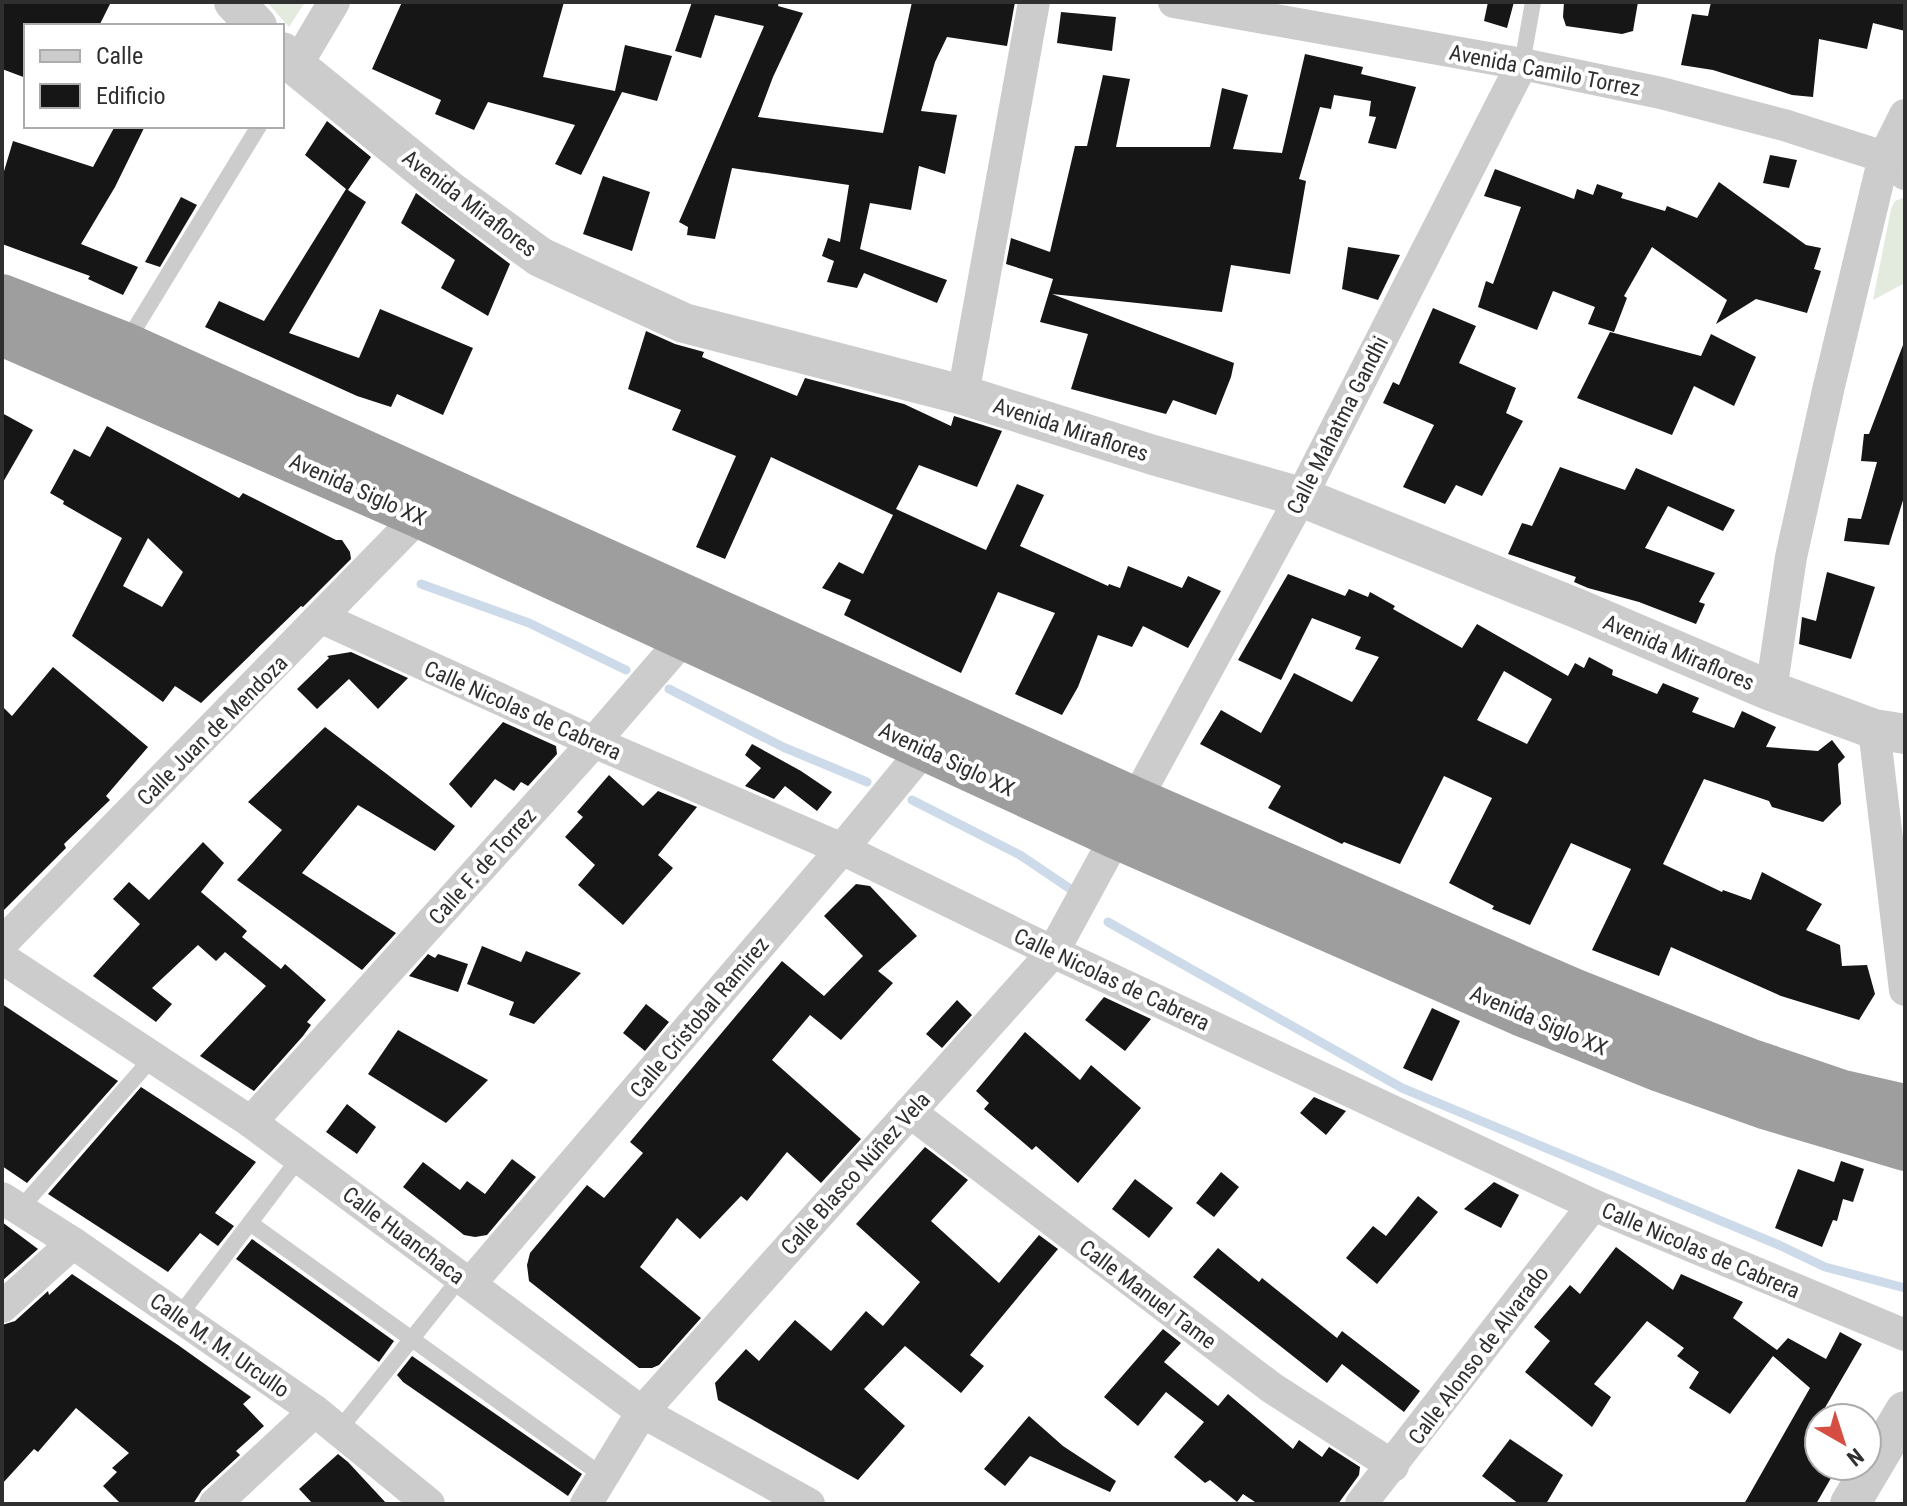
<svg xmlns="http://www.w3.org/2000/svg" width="1907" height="1506" viewBox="0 0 1907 1506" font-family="'Roboto Condensed',sans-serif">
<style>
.green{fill:#e3ebdf}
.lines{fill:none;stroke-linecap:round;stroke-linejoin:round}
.stream{stroke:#cddae9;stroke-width:9}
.building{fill:#161616;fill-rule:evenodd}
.service{stroke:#ccc;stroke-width:16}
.minor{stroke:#ccc;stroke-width:32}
.tertiary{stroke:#ccc;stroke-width:40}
.trunk{stroke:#9e9e9e;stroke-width:44}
.labels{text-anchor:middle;stroke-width:8;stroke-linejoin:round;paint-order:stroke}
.street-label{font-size:22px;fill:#2f2f2f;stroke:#fff}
</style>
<rect width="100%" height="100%" fill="#fff"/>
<g class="green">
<polygon points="267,2 305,2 289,27"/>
<polygon points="1905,197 1905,283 1873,300 1891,209 1895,201"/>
</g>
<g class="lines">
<g class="stream">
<polyline points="421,584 529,623 626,670"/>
<polyline points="669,689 783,747 867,782"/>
<polyline points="912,800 1020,855 1069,888"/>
<polyline points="1108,922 1402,1088 1779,1245 1825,1267 1905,1288"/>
</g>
</g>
<g class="building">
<polygon points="2,2 111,2 99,26 26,26 26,78 2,69"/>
<polygon points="402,2 564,2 543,77 615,91 625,45 672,56 657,101 622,92 581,175 555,164 575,125 488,102 474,130 435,114 441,100 372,69"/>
<polygon points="692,2 779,2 778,6 803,13 773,77 758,117 883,133 912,2 1015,2 1007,46 947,37 935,62 921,111 957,115 945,174 919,166 911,210 870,203 860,249 947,280 937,303 864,273 857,288 827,282 834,261 822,256 828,238 840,242 849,185 732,168 715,239 687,235 688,227 679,222 764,26 715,15 701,58 675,51"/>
<polygon points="1488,2 1514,2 1507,28 1484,21"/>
<polygon points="1564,2 1638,2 1633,31 1622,34 1566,26 1563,17"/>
<polygon points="1711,2 1905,2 1905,31 1873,23 1867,49 1819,39 1813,97 1792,95 1713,70 1681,65 1692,14 1708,16"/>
<polygon points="1061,12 1116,17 1112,51 1057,43"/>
<polygon points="1305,54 1363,67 1361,74 1416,87 1396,149 1368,143 1376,117 1369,116 1371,101 1334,95 1331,109 1320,107 1299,179 1306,181 1290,274 1231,265 1222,312 1052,294 1234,363 1231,377 1216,415 1173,400 1166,414 1071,389 1088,334 1040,322 1053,279 1006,264 1011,238 1050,252 1075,146 1087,146 1103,75 1130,79 1116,147 1210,147 1222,88 1248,95 1233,149 1282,153"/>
<polygon points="327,121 371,157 348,190 366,202 289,333 359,358 380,309 473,348 443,415 397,394 391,407 357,396 205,327 219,301 264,321 346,189 305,155"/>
<polygon points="115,126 145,126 115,187 81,244 138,267 123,295 88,279 90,276 2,244 2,178 13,141 93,167"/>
<polygon points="1770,155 1797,160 1789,188 1763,183"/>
<polygon points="1495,169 1574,199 1577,189 1593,195 1597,184 1623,193 1621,198 1665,211 1667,206 1697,218 1719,182 1806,245 1821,248 1814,269 1821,271 1807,313 1756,299 1716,324 1727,300 1652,247 1624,296 1627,298 1614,332 1588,324 1595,307 1553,291 1537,330 1478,307 1486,281 1493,284 1521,207 1484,196"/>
<polygon points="603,176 650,192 632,251 583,234"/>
<polygon points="416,193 510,264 488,316 441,288 455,260 401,223"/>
<polygon points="181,197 197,205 160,267 145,262"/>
<polygon points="1348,247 1400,255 1378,300 1342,289"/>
<polygon points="1433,308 1476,326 1459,363 1516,388 1506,413 1523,421 1482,496 1456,485 1445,504 1403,487 1434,425 1383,403 1393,382 1399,385"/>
<polygon points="646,331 675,344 704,352 702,357 797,396 805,378 904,404 951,426 954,416 1002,431 977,487 919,465 896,509 986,550 1017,484 1044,495 1020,546 1108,586 1109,584 1120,588 1128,566 1182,588 1188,576 1221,591 1188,648 1143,626 1132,647 1098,635 1078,687 1062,715 1015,694 1055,613 998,592 961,673 844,615 851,600 822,588 839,562 863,574 893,515 771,457 725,559 696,547 736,456 672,430 681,410 628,389"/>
<polygon points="1610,332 1701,356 1711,334 1756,357 1734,406 1694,386 1672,435 1577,398"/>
<polygon points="1903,345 1905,494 1889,545 1844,541 1848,518 1861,519 1877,462 1861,461 1864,434 1869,434"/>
<polygon points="2,413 33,430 2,484"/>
<path d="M 107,426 L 239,498 L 243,493 L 336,540 L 342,540 L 350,552 L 351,559 L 303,607 L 301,606 L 201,703 L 175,686 L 163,702 L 72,636 L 122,538 L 63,504 L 64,501 L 50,493 L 74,449 L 90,457 ZM 148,538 L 183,572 L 162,607 L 123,586 Z"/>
<polygon points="1560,467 1625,490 1636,468 1735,510 1723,531 1668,506 1645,548 1715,573 1699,602 1705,604 1696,624 1639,602 1588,588 1574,582 1576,577 1508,554 1522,523 1532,526"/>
<polygon points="1827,572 1875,587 1851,659 1799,644 1802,617 1816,621"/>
<path d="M 1288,574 L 1345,596 L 1349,589 L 1368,597 L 1370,592 L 1395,606 L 1393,609 L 1462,648 L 1477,624 L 1568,676 L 1575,663 L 1584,668 L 1589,657 L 1613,670 L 1612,675 L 1657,694 L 1663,683 L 1699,698 L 1692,712 L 1734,728 L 1742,711 L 1776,727 L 1766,747 L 1818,751 L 1832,740 L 1845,757 L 1838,764 L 1841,804 L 1823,822 L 1772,807 L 1769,801 L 1704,779 L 1663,864 L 1722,892 L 1723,890 L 1751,900 L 1762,872 L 1822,904 L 1806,930 L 1840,945 L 1842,966 L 1867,965 L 1875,994 L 1859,1020 L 1781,996 L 1671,947 L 1659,976 L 1592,950 L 1631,869 L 1571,843 L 1530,925 L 1492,909 L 1494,906 L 1449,883 L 1492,798 L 1444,776 L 1400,864 L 1344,842 L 1342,844 L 1268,808 L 1281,786 L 1200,744 L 1221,710 L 1261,733 L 1294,673 L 1352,702 L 1379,657 L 1355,649 L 1361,637 L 1312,618 L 1281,680 L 1238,660 ZM 1504,671 L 1552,699 L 1527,744 L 1477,720 Z"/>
<polygon points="351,652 408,678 378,709 349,679 317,709 297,689 329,658 327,656"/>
<polygon points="53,667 148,747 106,796 110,800 64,844 66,848 2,912 2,706 12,716"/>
<polygon points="503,722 556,746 557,754 528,786 521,782 514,791 495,779 471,808 449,784"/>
<polygon points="325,727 455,826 435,851 358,805 302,873 396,933 362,970 237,880 282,830 248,802"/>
<polygon points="752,744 801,771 832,792 817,811 785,786 774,799 745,786 761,768 745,755"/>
<polygon points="609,775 643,806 658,791 697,807 658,855 673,868 623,925 578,885 595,865 565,837 583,817 577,812"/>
<polygon points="203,842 224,863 201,892 247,931 242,937 281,969 285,964 326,1000 307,1022 311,1025 303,1036 254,1091 200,1056 266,986 225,952 216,961 198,945 152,988 172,1004 156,1022 93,976 140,924 113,899 129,882 149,900"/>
<polygon points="856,884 870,886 917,936 878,971 893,983 841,1040 810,1015 772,1060 861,1139 821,1183 787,1152 747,1201 741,1196 700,1239 677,1218 640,1267 701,1318 659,1365 652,1368 639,1368 529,1281 527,1265 530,1253 587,1185 604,1198 643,1153 630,1142 782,961 824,996 863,956 824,916"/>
<polygon points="482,946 521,962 526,951 581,973 534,1024 509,1015 514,1002 467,984"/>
<polygon points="428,954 435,958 438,954 468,964 458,992 409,976"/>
<polygon points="1104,997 1151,1019 1125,1051 1085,1020"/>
<polygon points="957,1000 972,1015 942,1048 926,1034"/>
<polygon points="2,1004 118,1081 27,1183 2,1166"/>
<polygon points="646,1004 669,1022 645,1051 623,1033"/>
<polygon points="1432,1008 1460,1021 1432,1081 1403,1068"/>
<polygon points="398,1030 488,1080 446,1123 368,1074"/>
<polygon points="1025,1032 1080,1080 1091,1065 1141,1108 1078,1183 1036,1146 1032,1150 984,1109 989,1103 976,1091"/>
<polygon points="141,1087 256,1162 215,1213 234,1226 218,1246 200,1233 168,1272 48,1194"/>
<polygon points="1314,1097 1346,1111 1326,1135 1300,1113"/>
<polygon points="347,1104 376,1127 357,1154 326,1132"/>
<polygon points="925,1147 968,1180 931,1221 999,1283 1039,1235 1058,1249 970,1355 984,1366 961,1393 905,1346 864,1389 905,1426 858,1480 718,1400 715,1383 746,1349 759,1361 795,1320 831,1351 866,1311 883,1326 920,1282 856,1224"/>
<polygon points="512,1159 536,1177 487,1235 475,1237 464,1235 403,1187 423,1162 460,1190 467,1181 485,1194"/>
<polygon points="1841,1161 1864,1169 1853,1202 1843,1199 1837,1221 1833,1220 1822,1247 1775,1228 1798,1169 1834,1182"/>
<polygon points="1221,1172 1239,1187 1214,1217 1196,1203"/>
<polygon points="1135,1179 1173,1208 1149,1238 1112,1209"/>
<polygon points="1494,1182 1519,1195 1501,1228 1464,1209"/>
<polygon points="1418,1196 1438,1212 1377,1284 1346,1258 1373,1226 1386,1236"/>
<polygon points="2,1222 38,1249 2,1281"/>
<polygon points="252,1239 394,1341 379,1362 236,1259"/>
<polygon points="1616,1247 1673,1290 1681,1274 1743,1302 1733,1318 1777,1350 1788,1338 1826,1359 1840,1332 1862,1344 1819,1418 1819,1466 1838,1466 1816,1504 1744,1504 1810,1388 1773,1356 1730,1414 1689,1388 1699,1372 1677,1356 1684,1348 1647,1321 1594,1384 1611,1397 1592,1427 1525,1372 1550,1341 1534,1327 1570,1285 1580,1294"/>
<polygon points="1218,1248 1259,1282 1262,1278 1337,1338 1342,1331 1420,1391 1404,1412 1342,1364 1327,1383 1193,1277"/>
<polygon points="72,1274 178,1345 251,1397 243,1404 264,1426 236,1451 240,1455 202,1490 193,1504 121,1504 103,1486 117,1472 112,1468 129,1453 76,1408 38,1452 34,1449 2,1484 2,1325 15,1321 48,1291 49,1295"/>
<polygon points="1163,1329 1181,1343 1164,1362 1218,1406 1228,1394 1293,1449 1299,1440 1322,1457 1329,1447 1360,1467 1359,1475 1338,1504 1258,1504 1243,1494 1237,1502 1210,1480 1205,1483 1174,1457 1204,1422 1166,1392 1138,1426 1104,1397"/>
<polygon points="412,1356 582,1474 568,1496 403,1382 397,1375"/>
<polygon points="1029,1416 1063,1446 1116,1481 1110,1492 1030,1456 1005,1486 984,1469"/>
<polygon points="1510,1439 1563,1475 1546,1504 1519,1504 1482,1476"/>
<polygon points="338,1454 348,1462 387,1504 313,1504 299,1489"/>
</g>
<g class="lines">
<g class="service">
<polyline points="1522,64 1533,2"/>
<polyline points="126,343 259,126"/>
<polyline points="19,1210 153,1057"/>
<polyline points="250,1223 603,1476"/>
<polyline points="179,1316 300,1157"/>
<polyline points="339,1430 461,1277"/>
</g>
<g class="minor">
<polyline points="1174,2 1522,64 1661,93 1784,125 1884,157 1905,174"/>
<polyline points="296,66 334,2"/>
<polyline points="963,395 1034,2"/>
<polyline points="322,618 594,742 842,849 1053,952 1593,1205 1905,1335"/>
<polyline points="1771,691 1791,557 1829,386 1884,157 1905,115"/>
<polyline points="1874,729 1905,990"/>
<polyline points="2,943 419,516"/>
<polyline points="2,958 251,1122 642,1412 809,1504"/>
<polyline points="910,1112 1272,1388 1393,1466"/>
<polyline points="251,1122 594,742 697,623"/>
<polyline points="2,1198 73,1243 315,1411 429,1504"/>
<polyline points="470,1284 842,849 925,748"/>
<polyline points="2,1307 73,1243"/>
<polyline points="215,1504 315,1411"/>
<polyline points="586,1504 642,1412 1053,952 1301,497 1522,64"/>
<polyline points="1361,1504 1593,1205"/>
</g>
<g class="tertiary">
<polyline points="234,2 257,26"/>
<polyline points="282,52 296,66 451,192 540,257 684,323 963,395 1153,455 1301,497 1576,608 1771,691 1874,729 1905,734"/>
<polyline points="1850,1504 1905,1411"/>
</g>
<g class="trunk">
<polyline points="2,296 125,344 1135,799 1573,990 1749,1060 1843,1092 1905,1106"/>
<polyline points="2,334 419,516 1116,837 1523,1015 1660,1070 1767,1108 1905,1149"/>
</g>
</g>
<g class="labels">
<g class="street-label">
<text transform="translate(1545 70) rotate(11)" y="8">Avenida Camilo Torrez</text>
<text transform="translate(470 203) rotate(37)" y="8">Avenida Miraflores</text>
<text transform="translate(1337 425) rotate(-63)" y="8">Calle Mahatma Gandhi</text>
<text transform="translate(1071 429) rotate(18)" y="8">Avenida Miraflores</text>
<text transform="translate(358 489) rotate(24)" y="8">Avenida Siglo XX</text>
<text transform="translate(1679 652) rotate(23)" y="8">Avenida Miraflores</text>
<text transform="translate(523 710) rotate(24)" y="8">Calle Nicolas de Cabrera</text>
<text transform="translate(212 730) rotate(-45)" y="8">Calle Juan de Mendoza</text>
<text transform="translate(947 759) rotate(25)" y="8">Avenida Siglo XX</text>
<text transform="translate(482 866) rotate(-48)" y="8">Calle F. de Torrez</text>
<text transform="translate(1112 979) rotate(25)" y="8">Calle Nicolas de Cabrera</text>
<text transform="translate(699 1017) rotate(-50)" y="8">Calle Cristobal Ramirez</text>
<text transform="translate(1539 1020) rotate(23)" y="8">Avenida Siglo XX</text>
<text transform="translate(855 1173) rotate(-48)" y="8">Calle Blasco Núñez Vela</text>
<text transform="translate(404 1235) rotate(37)" y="8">Calle Huanchaca</text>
<text transform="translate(1701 1250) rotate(23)" y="8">Calle Nicolas de Cabrera</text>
<text transform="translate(1148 1294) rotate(37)" y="8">Calle Manuel Tame</text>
<text transform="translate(220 1345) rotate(35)" y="8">Calle M. M. Urcullo</text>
<text transform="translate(1478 1355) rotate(-53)" y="8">Calle Alonso de Alvarado</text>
</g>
</g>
<rect width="1907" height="1506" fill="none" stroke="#2f2f2f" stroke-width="8"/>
<rect x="24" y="24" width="260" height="104" fill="#ffffff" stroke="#acacac" stroke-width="2"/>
<rect x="40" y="50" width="40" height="12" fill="#cccccc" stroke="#acacac" stroke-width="2"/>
<text x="96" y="64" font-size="24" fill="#2f2f2f">Calle</text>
<rect x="40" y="84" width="40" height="24" fill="#161616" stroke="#acacac" stroke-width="2"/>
<text x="96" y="104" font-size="24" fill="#2f2f2f">Edificio</text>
<g transform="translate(1843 1442) rotate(141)"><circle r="38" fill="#ffffff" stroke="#acacac" stroke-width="2"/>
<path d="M0-6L14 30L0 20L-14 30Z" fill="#d64e42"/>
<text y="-12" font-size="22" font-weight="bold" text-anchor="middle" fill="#2f2f2f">N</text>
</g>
</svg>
